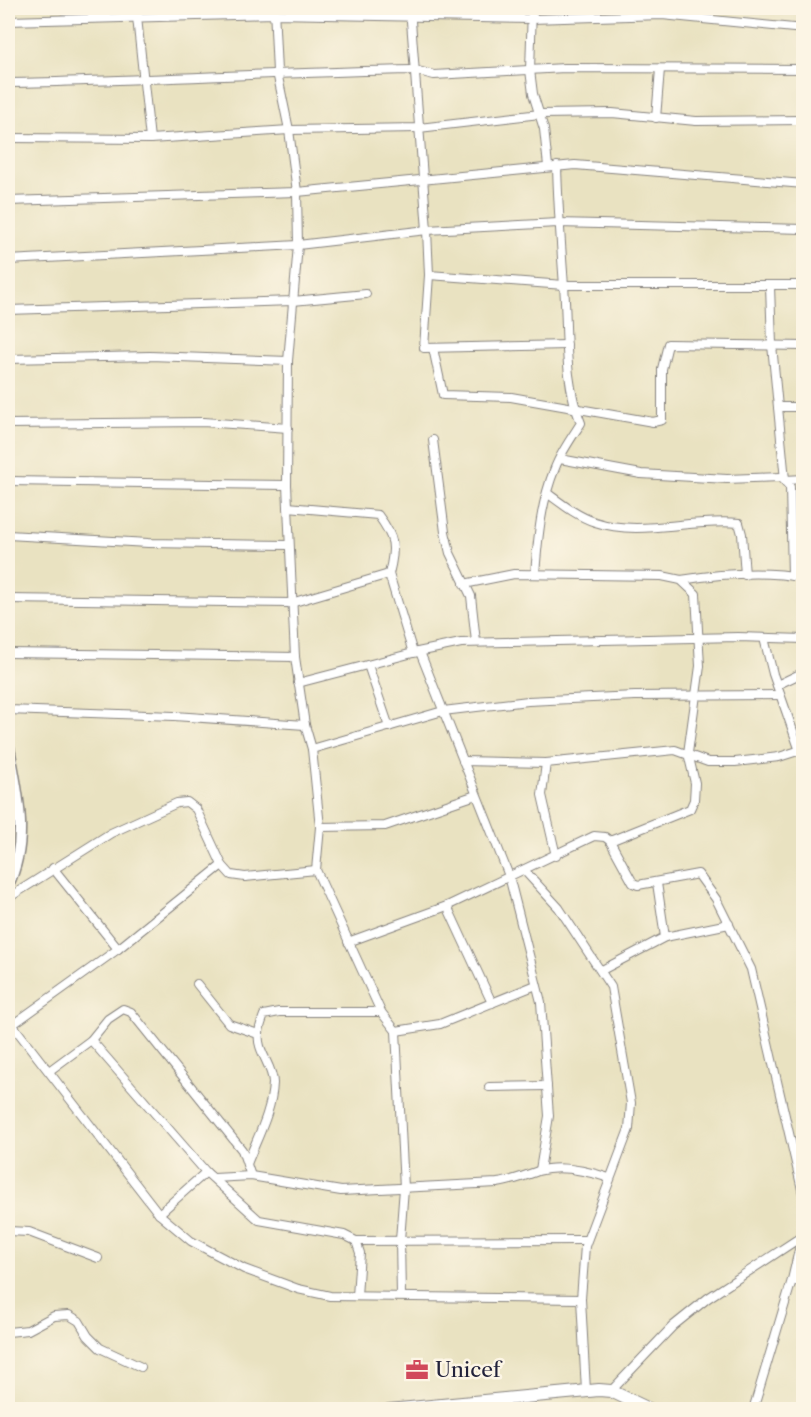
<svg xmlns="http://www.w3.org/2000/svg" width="811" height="1417" viewBox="0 0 811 1417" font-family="'Libre Caslon Text',serif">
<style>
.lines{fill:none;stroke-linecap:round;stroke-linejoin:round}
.minor-casing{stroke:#86827e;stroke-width:10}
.tertiary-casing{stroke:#86827e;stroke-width:13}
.primary-casing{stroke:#86827e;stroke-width:14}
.minor{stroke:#fff;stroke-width:8}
.tertiary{stroke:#fff;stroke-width:10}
.primary{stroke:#fff;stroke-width:12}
.labels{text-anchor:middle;stroke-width:5;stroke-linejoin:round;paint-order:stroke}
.poi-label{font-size:21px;fill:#22223b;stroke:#fcf5e5;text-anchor:start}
</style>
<rect width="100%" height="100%" fill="#fcf5e5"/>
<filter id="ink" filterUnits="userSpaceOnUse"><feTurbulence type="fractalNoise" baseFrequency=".0167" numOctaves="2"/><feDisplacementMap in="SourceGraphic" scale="12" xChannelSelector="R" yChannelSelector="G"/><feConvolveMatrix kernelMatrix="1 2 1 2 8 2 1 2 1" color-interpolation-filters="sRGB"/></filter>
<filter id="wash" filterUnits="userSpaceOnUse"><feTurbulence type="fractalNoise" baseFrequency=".008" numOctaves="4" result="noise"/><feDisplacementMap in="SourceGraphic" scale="24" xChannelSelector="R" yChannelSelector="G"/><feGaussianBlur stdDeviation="1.35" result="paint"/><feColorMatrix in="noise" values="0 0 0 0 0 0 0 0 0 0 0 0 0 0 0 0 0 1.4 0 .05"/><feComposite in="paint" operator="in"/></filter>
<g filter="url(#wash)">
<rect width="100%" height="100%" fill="#e9e2c1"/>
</g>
<g filter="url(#ink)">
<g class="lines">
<g class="minor-casing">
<g id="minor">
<polyline points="136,8 150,139"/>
<polyline points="274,8 277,72 289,130 297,192 298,245 288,361 287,485 295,657 305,725 312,749 320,827 316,870 381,1012 396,1031 404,1188 400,1240 401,1295"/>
<polyline points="410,8 427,230 558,223 804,229"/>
<polyline points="532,8 530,70 533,94 544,129 548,166"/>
<polyline points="8,21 275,14 531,19 662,15 804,29"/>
<path d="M 8,83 C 143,81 278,72 414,70 L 434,75 L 565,68 L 804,69"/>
<polyline points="656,118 660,69"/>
<polyline points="8,138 150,139 289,130 419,128 540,114 612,113 696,121 804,120"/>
<polyline points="8,201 297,192 575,165 804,184"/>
<polyline points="8,260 298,245 427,230 429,275 564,285 804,285"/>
<polyline points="429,275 424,348 567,345"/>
<polyline points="770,286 772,345 785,480 804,479"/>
<polyline points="8,310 293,301 366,294"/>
<polyline points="433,348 443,395 511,397 653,422 662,420 662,369 668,344 804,346"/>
<polyline points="8,359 150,356 288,361"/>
<polyline points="778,407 804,407"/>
<polyline points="8,424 203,422 288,428"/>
<polyline points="433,440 445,532 450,553 471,596 476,642"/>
<polyline points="560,459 641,474 727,479 781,477 790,487 792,576"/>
<polyline points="8,481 287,485"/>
<path d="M 547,493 C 562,504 577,516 595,522 C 640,537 692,518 739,523 L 742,534 L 745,575"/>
<path d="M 288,507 L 378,515 C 395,538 396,546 389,574"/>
<polyline points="8,535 148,543 289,545"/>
<path d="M 535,574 C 538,537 541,502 555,468 C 561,452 572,437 581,423 C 563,380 568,331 564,286 C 561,245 558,206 557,166"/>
<path d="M 681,580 C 720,574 765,570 804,578"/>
<polyline points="464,584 514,574 662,576 681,580 696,594 700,666 688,753 695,783 694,800 690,809 610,841"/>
<polyline points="8,599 291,603 389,574 413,653"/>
<polyline points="764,638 773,674 800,751"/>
<polyline points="420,652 509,876 541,1002 549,1116 540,1170"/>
<polyline points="8,653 295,657"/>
<polyline points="368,665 389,727"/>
<polyline points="298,683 413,653 461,643 738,637 804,639"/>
<polyline points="777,685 804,672"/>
<polyline points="8,710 174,716 305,725"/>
<polyline points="312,749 443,711 528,701 635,696 780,695"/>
<polyline points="463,761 546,763 675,750 708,762 735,762 779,757 804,749"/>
<polyline points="546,763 542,795 556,856"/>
<polyline points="320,827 385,826 476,795"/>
<polyline points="53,868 118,949"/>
<polyline points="524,870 559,908 611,987 631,1103 629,1129 585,1246 581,1299 586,1391"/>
<polyline points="657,883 665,937"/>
<polyline points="8,898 111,833 177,803 187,802 196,809 222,865"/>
<polyline points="447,906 492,1003"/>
<polyline points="348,942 447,906 594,836 605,837 610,841 633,883 638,885 698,874 716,899 751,969 804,1198"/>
<polyline points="602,970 665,937 729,924"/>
<polyline points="197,984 229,1024 258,1034"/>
<polyline points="8,1019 159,1214 191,1241 244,1269 298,1289 330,1296 581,1299"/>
<polyline points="12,1025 118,949 222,865 231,875 245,877 316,870"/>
<polyline points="396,1031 440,1024 536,985"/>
<polyline points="91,1040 108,1019 123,1009 131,1012 242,1150 251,1176"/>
<polyline points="49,1071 91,1040 206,1172 259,1220 344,1235 356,1241 586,1240"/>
<polyline points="489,1087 547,1086"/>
<path d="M 247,1164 C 257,1138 272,1111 273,1083 C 273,1066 256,1050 259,1034 C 259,1028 262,1021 264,1015 L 279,1012 L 381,1012"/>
<path d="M 214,1178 L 251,1176 L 341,1191 L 497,1183 C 513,1181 524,1176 538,1171 C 561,1164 588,1171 609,1178"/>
<polyline points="159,1214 206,1172"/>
<polyline points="8,1231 29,1232 98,1258"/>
<polyline points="356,1241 360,1253 357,1296"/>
<polyline points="792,1280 804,1283"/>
<polyline points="8,1332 28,1330 54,1316 69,1315 79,1321 88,1336 100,1348 141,1367"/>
<polyline points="611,1391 673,1326 708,1298 804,1235"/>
<polyline points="753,1410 792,1280 802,1237"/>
</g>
</g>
<g class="tertiary-casing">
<path id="tertiary" d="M 8,743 C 17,791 30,839 8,885"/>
</g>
<g class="primary-casing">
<polyline id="primary" points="389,1410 599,1390 611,1391 651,1410"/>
</g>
<use href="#minor" class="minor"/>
<use href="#tertiary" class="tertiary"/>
<use href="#primary" class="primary"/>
</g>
</g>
<defs>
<g id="office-bare" transform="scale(1.8)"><path d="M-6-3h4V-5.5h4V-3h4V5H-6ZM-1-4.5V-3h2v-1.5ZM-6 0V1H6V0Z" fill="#d1495b" stroke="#fcf5e5" stroke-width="2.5" paint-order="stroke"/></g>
</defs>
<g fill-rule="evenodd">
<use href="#office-bare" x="417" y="1370"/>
</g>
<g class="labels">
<g class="poi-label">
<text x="435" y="1377">Unicef</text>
</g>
</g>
<rect width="811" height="1417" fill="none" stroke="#fcf5e5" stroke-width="30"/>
</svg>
